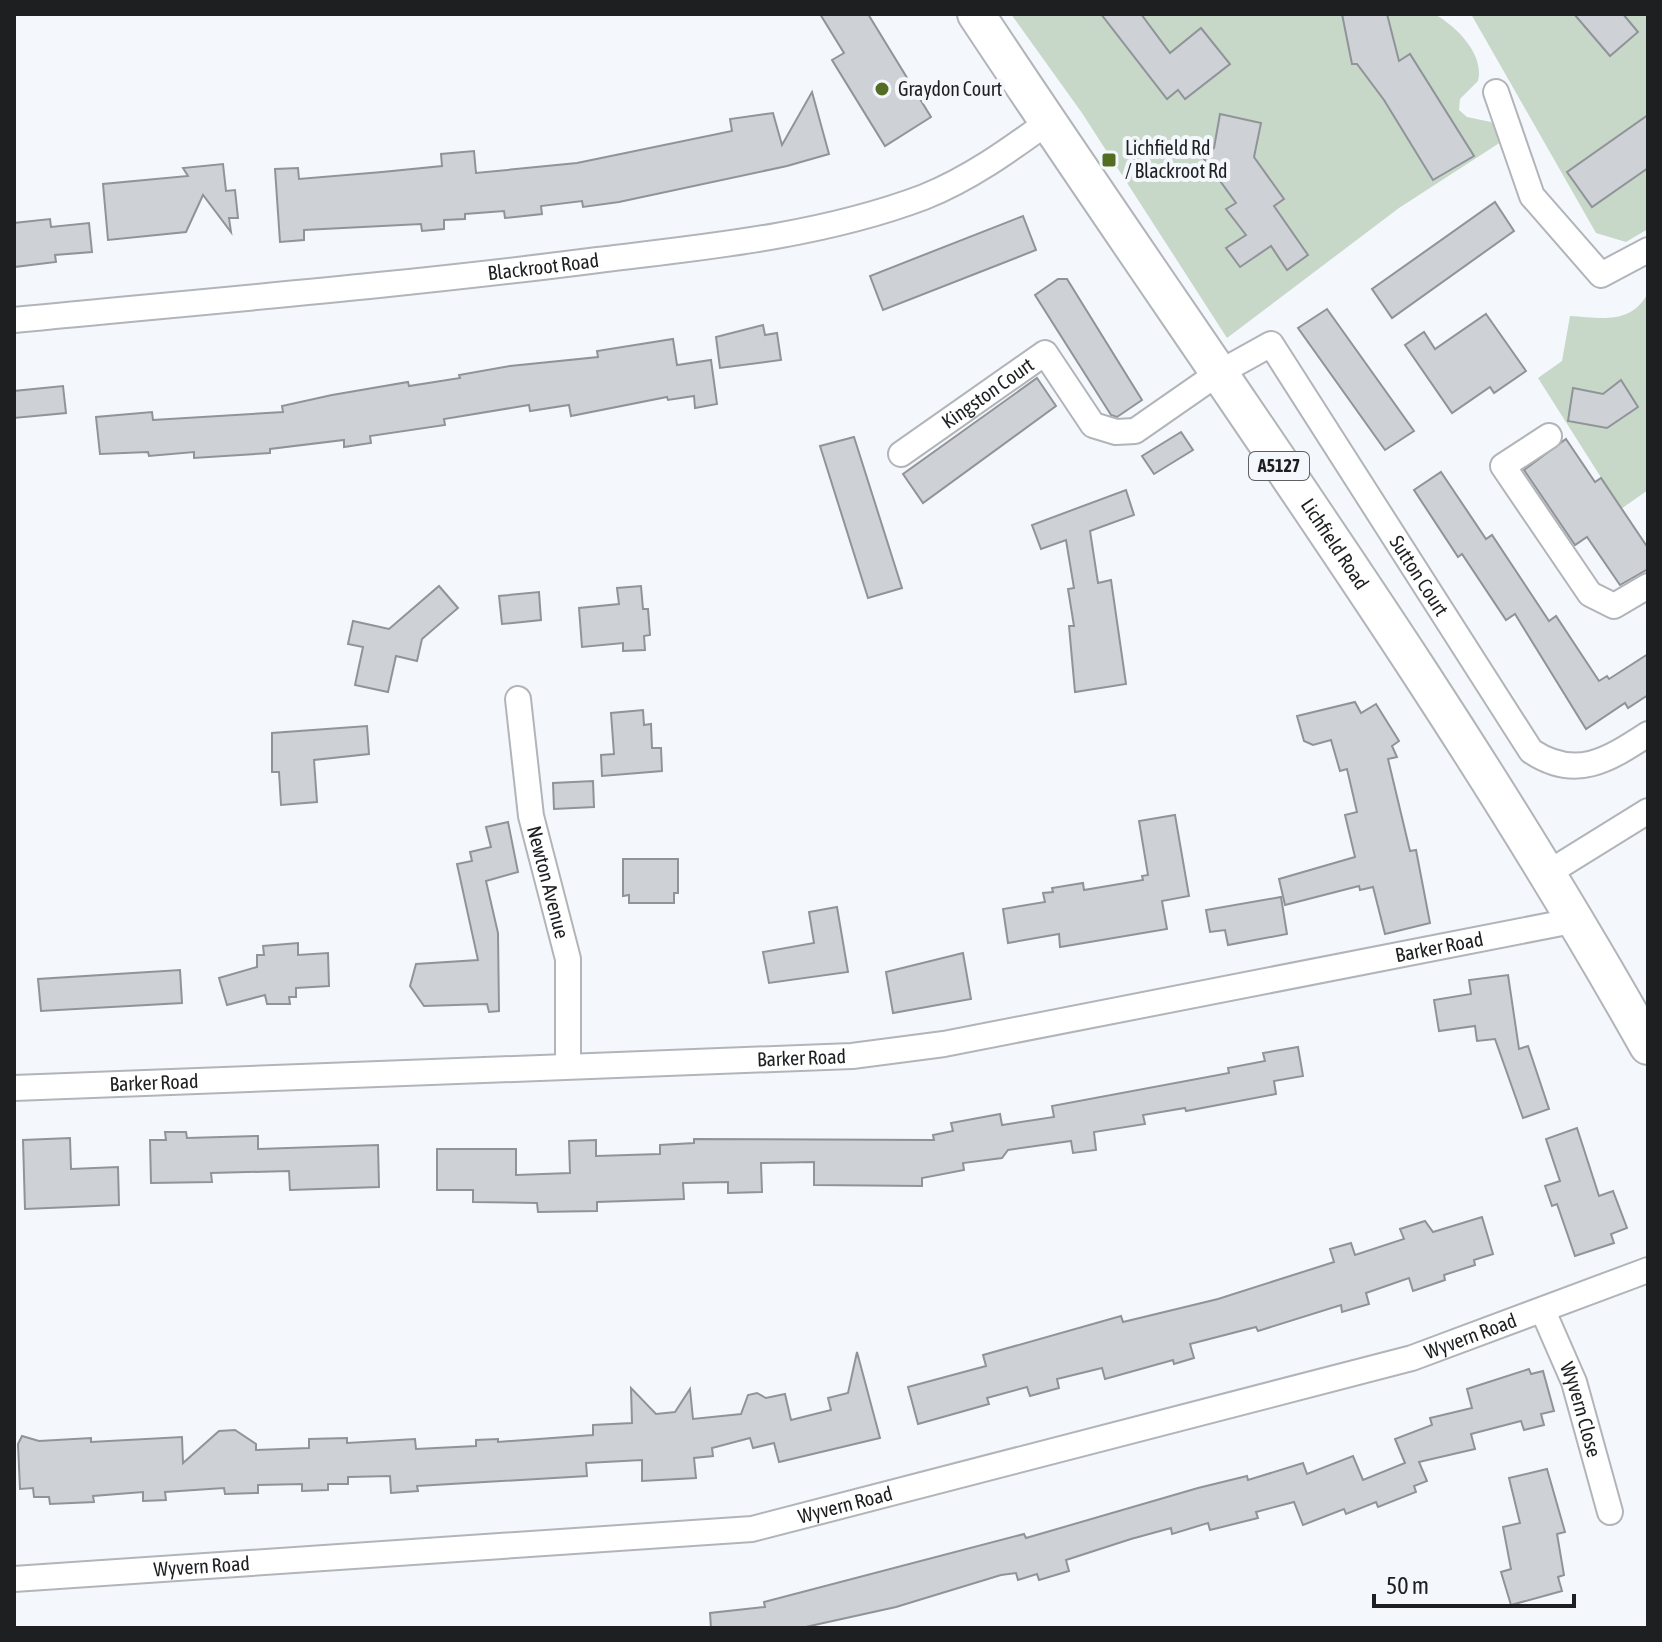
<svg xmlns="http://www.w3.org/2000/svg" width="1662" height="1642" viewBox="0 0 1662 1642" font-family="'Asap Condensed',sans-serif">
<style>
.green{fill:#c7d7c8}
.building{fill:#ced2d7;stroke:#909498;stroke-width:2}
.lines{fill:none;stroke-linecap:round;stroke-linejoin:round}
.street-casing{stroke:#b1b5b9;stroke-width:28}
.primary-casing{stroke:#b1b5b9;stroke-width:40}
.street{stroke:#fff;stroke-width:24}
.primary{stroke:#fff;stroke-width:36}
.poi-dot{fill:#536e22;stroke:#f4f8fc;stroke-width:3}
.labels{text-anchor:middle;stroke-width:8;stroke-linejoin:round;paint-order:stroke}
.shield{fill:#f4f8fc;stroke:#5e6063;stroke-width:2}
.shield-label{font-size:18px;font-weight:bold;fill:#1d1f21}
.poi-label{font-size:20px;fill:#1d1f21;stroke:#f4f8fc;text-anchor:start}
.street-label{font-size:20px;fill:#1d1f21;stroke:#f4f8fc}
</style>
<rect width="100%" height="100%" fill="#f4f8fc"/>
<g class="green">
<path d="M 1011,14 L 1434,14 C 1455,25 1485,54 1478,81 L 1460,99 L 1459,110 L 1467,117 L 1491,122 L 1504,140 L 1399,208 L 1227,338 L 1082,113 Z"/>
<polygon points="1471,14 1648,14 1648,229 1626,242 1596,233"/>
<path d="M 1648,293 L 1648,490 L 1621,509 L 1538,378 L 1562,361 L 1570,316 C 1601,318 1631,325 1648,293 Z"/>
</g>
<g class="building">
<polygon points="820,14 868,14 931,117 885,146 832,60 844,53"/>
<polygon points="1101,14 1141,14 1170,53 1201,28 1230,64 1185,99 1178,90 1167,99"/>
<polygon points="1342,14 1387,14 1399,61 1410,54 1474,156 1433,180 1384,100 1357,64 1352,64"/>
<polygon points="1574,14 1623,14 1638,32 1610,56"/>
<polygon points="812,92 829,154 787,166 619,202 583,207 582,201 541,206 542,214 505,218 504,211 465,214 465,219 444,220 444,229 422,231 421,224 304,230 304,240 280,242 275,169 298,168 299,179 382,172 442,166 441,154 474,151 476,173 577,163 732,131 730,119 773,113 782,145"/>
<polygon points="1220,114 1261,123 1254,157 1284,199 1274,206 1308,255 1287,270 1271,246 1240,267 1226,248 1246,235 1226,209 1236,203 1202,156 1214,148"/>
<polygon points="1648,115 1648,168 1592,207 1567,172"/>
<polygon points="223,164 226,191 235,190 238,218 229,218 231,232 203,195 186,232 108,240 103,184 188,176 183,168"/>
<polygon points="1495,202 1514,231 1392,318 1372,289"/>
<polygon points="1023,216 1036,250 883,310 870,276"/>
<polygon points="50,219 51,227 89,223 92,252 55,255 56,262 14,267 14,223"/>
<polygon points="1058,279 1067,279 1142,400 1117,417 1111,415 1035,295"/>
<polygon points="1327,309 1414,431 1385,450 1298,328"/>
<polygon points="1486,314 1526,371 1494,393 1490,387 1452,413 1405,345 1424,332 1435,349"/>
<polygon points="763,325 765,335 777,333 781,360 720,368 716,337"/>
<polygon points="673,339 677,365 711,360 717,404 695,408 694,396 668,400 667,397 571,416 569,405 530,411 529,405 444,419 445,425 370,436 371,443 344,447 344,440 270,449 270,453 194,458 194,452 149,456 148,452 100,454 96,417 152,412 153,420 283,412 282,406 332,395 408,382 409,386 460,378 459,375 510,366 598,357 597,351"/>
<polygon points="1037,378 1056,406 923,503 903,474"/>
<polygon points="1621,380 1638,407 1607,428 1568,421 1573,388 1603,394"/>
<polygon points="63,386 66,413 14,418 14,391"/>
<polygon points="1181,432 1193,450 1154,474 1142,456"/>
<polygon points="854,437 902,588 868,598 820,446"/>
<polygon points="1566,439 1595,482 1601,478 1648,548 1648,569 1620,585 1587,537 1575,545 1524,470"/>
<polygon points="1441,472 1486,539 1492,535 1549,621 1556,616 1599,681 1607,676 1609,679 1648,654 1648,695 1628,708 1625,703 1586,729 1515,614 1506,620 1462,554 1458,557 1414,490"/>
<polygon points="1126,490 1134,515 1090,531 1098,583 1111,580 1126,684 1075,692 1069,626 1074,626 1068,589 1074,588 1066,540 1041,549 1032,525"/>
<polygon points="439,586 458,608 422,639 417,661 396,656 388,692 355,685 363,647 348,644 353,621 389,629"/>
<polygon points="641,586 643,609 648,609 650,635 644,636 645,650 623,651 623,643 582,647 579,608 619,604 617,588"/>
<polygon points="539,592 541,620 502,624 499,596"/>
<polygon points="1355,702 1361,713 1376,704 1399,741 1392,746 1397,757 1388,759 1410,851 1416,850 1430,923 1385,934 1373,887 1360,890 1359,886 1285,905 1279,879 1355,857 1345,815 1357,812 1347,769 1340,771 1331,740 1313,745 1304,741 1297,716"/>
<polygon points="643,710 644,725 651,724 652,748 661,748 662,771 602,776 601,755 614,754 611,713"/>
<polygon points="367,726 369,754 314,760 317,802 281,805 279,772 272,772 272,733"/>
<polygon points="593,781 594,807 554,809 553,783"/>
<polygon points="1175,815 1189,896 1162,901 1167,929 1060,947 1059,934 1008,943 1003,909 1045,902 1043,893 1053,892 1052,888 1083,883 1084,890 1143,880 1142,876 1148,875 1139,821"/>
<polygon points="508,822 518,872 486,881 498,933 499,1011 489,1012 487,1004 424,1006 410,986 416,964 478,960 457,864 472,861 470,852 491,847 486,827"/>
<polygon points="623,859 678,859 678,893 674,893 674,903 629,903 629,895 623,896"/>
<polygon points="1281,897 1287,934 1228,945 1225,930 1210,932 1206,910"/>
<polygon points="837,907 848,972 769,983 763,952 814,943 809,912"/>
<polygon points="298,943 298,955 328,953 329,986 296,988 296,997 289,997 290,1004 267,1004 265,995 227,1005 219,978 257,967 257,955 264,955 263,946"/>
<polygon points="963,953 971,999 893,1013 886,972"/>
<polygon points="180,970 182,1003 41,1011 38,979"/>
<polygon points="1508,975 1519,1049 1528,1046 1549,1109 1523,1118 1495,1039 1477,1041 1475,1026 1439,1031 1434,1000 1471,994 1469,980"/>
<polygon points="1298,1047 1303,1076 1274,1081 1276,1094 1186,1111 1185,1108 1143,1115 1145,1124 1094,1132 1096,1150 1073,1153 1071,1141 1008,1150 1002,1158 963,1163 964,1170 922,1178 922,1186 814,1185 814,1162 761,1163 762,1192 728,1193 728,1182 683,1183 684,1199 597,1202 597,1211 538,1212 537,1203 473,1202 473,1190 437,1190 437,1149 516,1149 516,1175 570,1173 569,1141 596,1140 596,1156 660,1154 660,1145 694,1143 694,1139 934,1140 933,1135 953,1131 951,1123 1000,1114 1002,1125 1054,1117 1052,1106 1229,1073 1228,1068 1265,1061 1263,1053"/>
<polygon points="1577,1128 1599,1196 1613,1191 1627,1228 1611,1234 1614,1243 1575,1256 1557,1204 1552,1206 1545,1186 1560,1181 1546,1139"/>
<polygon points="165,1132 186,1132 187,1138 258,1136 258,1149 378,1145 379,1187 290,1190 289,1171 211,1173 212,1182 151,1183 150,1140 166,1140"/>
<polygon points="70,1138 71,1169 118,1167 119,1205 25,1209 23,1140"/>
<polygon points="1482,1217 1493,1254 1474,1260 1475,1265 1444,1275 1445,1280 1413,1291 1409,1278 1366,1293 1369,1304 1342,1312 1341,1305 1258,1331 1256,1327 1190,1344 1194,1358 1174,1364 1173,1360 1105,1379 1102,1368 1057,1379 1059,1388 1030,1396 1027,1387 987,1398 989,1404 918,1424 908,1387 986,1366 983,1355 1121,1316 1123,1322 1218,1299 1334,1262 1330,1249 1351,1243 1355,1255 1404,1239 1400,1229 1425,1221 1433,1232"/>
<polygon points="857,1352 880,1438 779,1462 774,1443 753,1448 750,1438 712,1448 713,1456 694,1458 696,1478 642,1481 642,1460 586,1463 587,1476 417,1486 418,1491 391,1493 390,1476 348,1477 348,1484 328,1484 328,1490 302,1491 302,1484 258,1485 258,1493 225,1494 224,1488 165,1492 166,1500 143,1501 143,1492 93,1496 94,1502 50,1504 49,1497 34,1497 33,1488 20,1489 18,1444 22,1436 39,1441 91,1438 91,1442 182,1437 183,1463 219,1431 235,1430 256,1444 256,1450 309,1448 309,1439 347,1438 347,1443 415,1439 416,1449 476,1446 476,1440 498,1439 498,1442 593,1435 593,1425 632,1423 631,1388 656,1414 675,1412 690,1389 693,1419 741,1414 748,1395 757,1393 766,1398 785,1394 791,1420 831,1410 828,1398 848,1393"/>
<polygon points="1529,1369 1531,1374 1543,1371 1554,1411 1541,1414 1544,1425 1524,1430 1521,1421 1471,1434 1475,1449 1419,1462 1427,1481 1414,1486 1416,1492 1378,1507 1376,1502 1346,1514 1344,1509 1303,1525 1294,1502 1256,1512 1258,1518 1210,1530 1208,1523 1172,1534 1171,1528 1131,1539 1066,1560 1069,1571 1039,1580 1037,1574 1018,1580 1016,1573 1001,1575 896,1607 801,1628 711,1628 710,1613 765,1607 764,1602 1024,1534 1026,1538 1198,1488 1247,1476 1248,1480 1303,1463 1307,1474 1353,1456 1363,1480 1405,1463 1395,1439 1432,1425 1430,1418 1472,1408 1467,1389"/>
<polygon points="1547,1469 1565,1532 1557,1534 1564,1575 1558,1577 1562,1591 1511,1605 1501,1572 1511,1569 1503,1527 1520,1523 1509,1478"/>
</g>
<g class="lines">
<g class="street-casing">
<g id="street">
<polyline points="1496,92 1532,196 1601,275 1648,250"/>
<path id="s1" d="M 14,320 C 209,301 404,285 598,260 C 706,247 821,236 924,197 C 969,179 1008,151 1048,122"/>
<polyline points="1549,436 1503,466 1590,594 1614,606 1648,586"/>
<path id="s2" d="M 901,454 L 1045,353 L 1093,425 L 1116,432 L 1135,431 L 1217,374 L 1271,344 L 1531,751 C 1576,781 1608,760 1648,734"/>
<path id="s3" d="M 518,699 L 531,816 L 568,959 L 568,1066"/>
<polyline points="1548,873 1648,811"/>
<path id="s4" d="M 14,1088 L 852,1056 L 944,1044 L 1577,920"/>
<path id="s5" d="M 1543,1311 L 1574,1382 L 1610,1512"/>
<path id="s6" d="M 14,1579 L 752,1529 L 1412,1358 L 1648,1270"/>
</g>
</g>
<g class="primary-casing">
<g id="primary">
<path id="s7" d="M 976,14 C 1202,356 1447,688 1648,1046"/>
</g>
</g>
<use href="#street" class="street"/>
<use href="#primary" class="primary"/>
</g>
<g class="poi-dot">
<circle cx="882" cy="89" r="8"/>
<rect x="1101" y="152" width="16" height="16" rx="4"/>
</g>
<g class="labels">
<rect class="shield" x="1249" y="452" width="60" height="28" rx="6"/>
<g class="shield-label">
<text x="1279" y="472">A5127</text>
</g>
<g class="poi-label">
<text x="898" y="96">Graydon Court</text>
<text x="1125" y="155">Lichfield Rd<tspan x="1125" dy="23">/ Blackroot Rd</tspan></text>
</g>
<g class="street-label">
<text dy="7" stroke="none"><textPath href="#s1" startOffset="532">Blackroot Road</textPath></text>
<text dy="7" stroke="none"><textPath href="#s2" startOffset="106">Kingston Court</textPath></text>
<text dy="7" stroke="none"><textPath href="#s7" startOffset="640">Lichfield Road</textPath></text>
<text dy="7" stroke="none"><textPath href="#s2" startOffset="742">Sutton Court</textPath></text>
<text dy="7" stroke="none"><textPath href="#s3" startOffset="186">Newton Avenue</textPath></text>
<text dy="7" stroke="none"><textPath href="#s4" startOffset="1436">Barker Road</textPath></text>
<text dy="7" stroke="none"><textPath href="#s4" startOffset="788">Barker Road</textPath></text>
<text dy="7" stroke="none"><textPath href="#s4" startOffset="140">Barker Road</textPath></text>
<text dy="7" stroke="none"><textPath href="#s6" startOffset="1484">Wyvern Road</textPath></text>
<text dy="7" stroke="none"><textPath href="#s5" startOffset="106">Wyvern Close</textPath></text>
<text dy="7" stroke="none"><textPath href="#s6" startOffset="836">Wyvern Road</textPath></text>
<text dy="7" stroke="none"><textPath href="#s6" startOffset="188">Wyvern Road</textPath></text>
</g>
</g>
<rect width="1662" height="1642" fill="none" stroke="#1d1f21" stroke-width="32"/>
<path d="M1374 1594v12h200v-12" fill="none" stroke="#1d1f21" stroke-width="4"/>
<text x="1386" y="1594" font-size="24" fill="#1d1f21" stroke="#f4f8fc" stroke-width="6" paint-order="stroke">50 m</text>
</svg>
